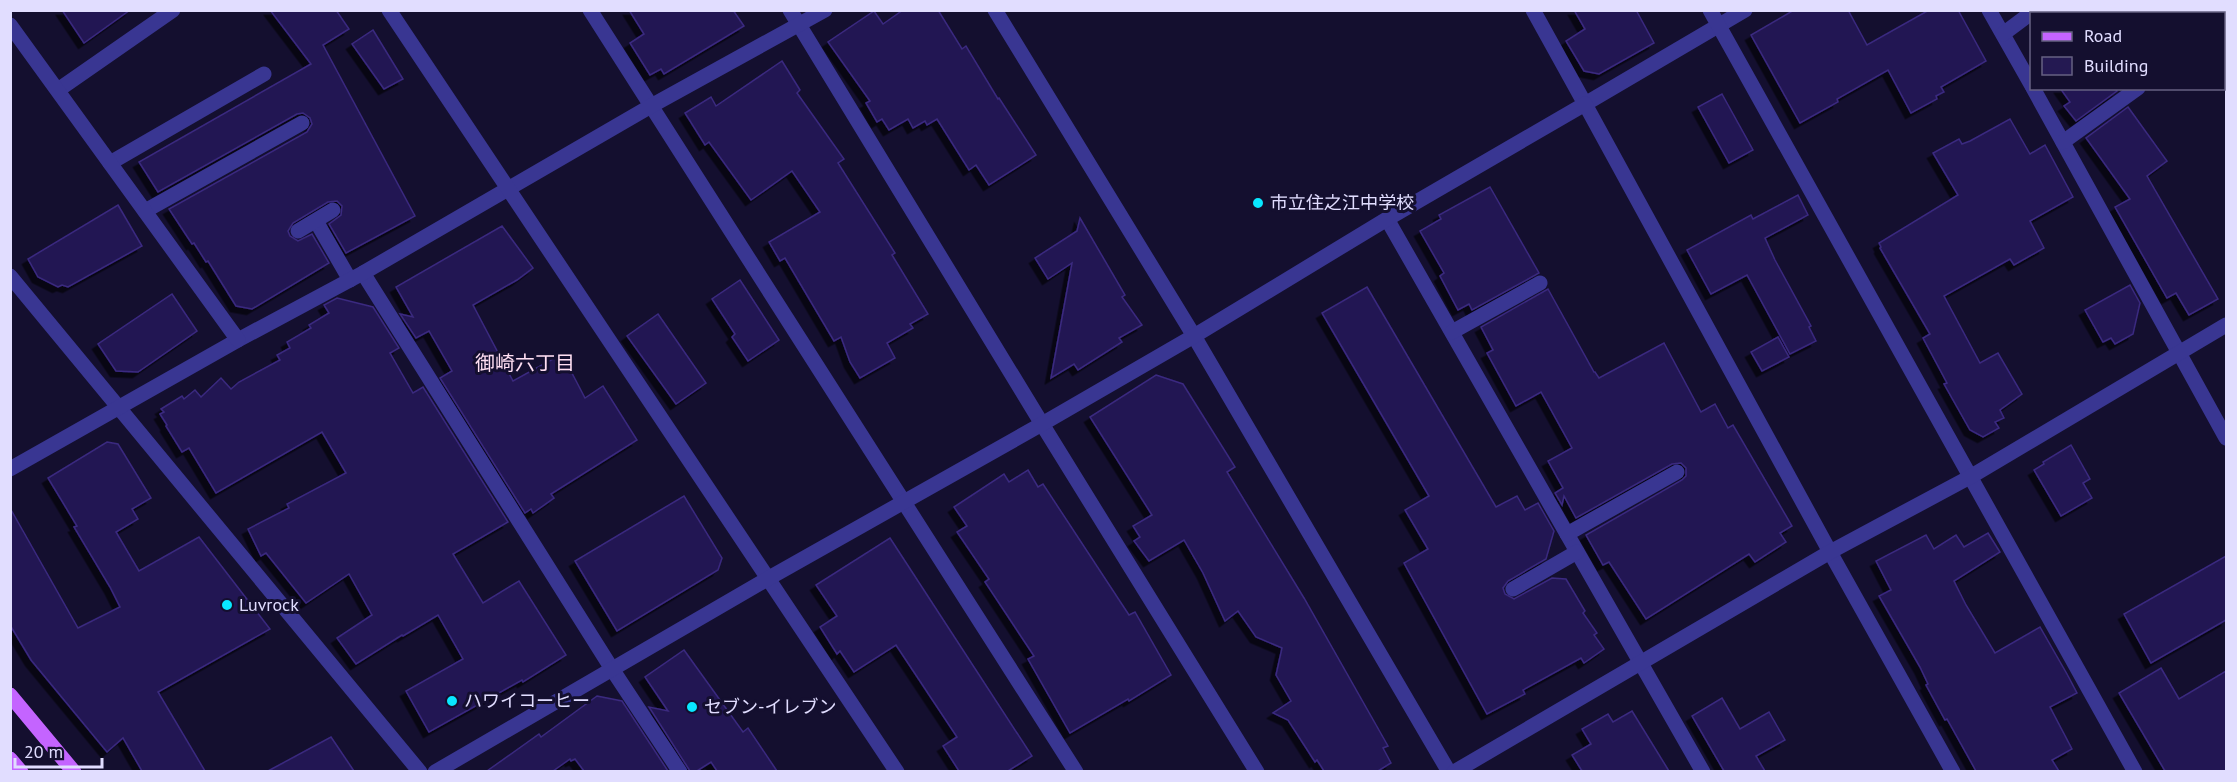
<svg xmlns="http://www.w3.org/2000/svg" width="2237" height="782" viewBox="0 0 2237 782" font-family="'PT Sans','Noto Sans JP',sans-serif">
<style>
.building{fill:#241952;stroke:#3a2980;stroke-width:1.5;filter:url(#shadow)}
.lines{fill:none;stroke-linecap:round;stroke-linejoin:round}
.minor{stroke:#393692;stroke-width:15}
.tertiary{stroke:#393692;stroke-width:15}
.primary{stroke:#c464ff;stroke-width:15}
.poi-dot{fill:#09e7ff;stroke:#140f2f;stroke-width:2}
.labels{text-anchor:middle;stroke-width:6;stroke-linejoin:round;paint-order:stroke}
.poi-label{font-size:18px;fill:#e1ddff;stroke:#140f2f;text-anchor:start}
.neighbourhood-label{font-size:20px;fill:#ffdff3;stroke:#140f2f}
</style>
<defs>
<filter id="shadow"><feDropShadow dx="-5.5" dy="5.5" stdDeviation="0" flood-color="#0009"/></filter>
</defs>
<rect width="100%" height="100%" fill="#140f2f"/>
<g class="building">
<polygon points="62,10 130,10 84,43"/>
<polygon points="270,10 336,10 349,29 323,45 415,216 346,253 329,224 341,215 342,206 337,201 328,202 293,223 288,231 290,236 298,241 312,234 329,263 252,309 236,306 208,261 206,262 194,243 192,244 169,209 307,132 312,124 310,118 303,113 297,114 158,192 139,162 311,64"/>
<polygon points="629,10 733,10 744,26 664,74 661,69 650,75 630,43 644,34"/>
<polygon points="903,10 938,10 962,49 966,46 998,99 999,98 1036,155 989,185 976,165 969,170 937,119 927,125 925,121 913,128 908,119 889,130 882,119 877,122 866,103 870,101 828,42 874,11 883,24"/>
<polygon points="1574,10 1636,10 1654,43 1599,74 1584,71 1566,41 1585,29"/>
<polygon points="1794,10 1848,10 1867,45 1929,10 1958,10 1986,61 1941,87 1944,92 1936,96 1937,99 1911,113 1888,70 1837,99 1838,102 1800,123 1751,35"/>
<polygon points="373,30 403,79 384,89 352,44"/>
<polygon points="782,61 800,90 797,93 844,159 838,163 895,253 892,255 928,314 910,324 913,328 887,343 895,358 860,378 850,362 841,337 834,341 785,258 780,261 769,242 820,212 792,171 751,200 709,142 705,145 685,113 711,97 716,106"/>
<polygon points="2060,88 2115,88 2117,91 2076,121 2064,106 2070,102"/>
<polygon points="1722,94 1753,150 1729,163 1698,107"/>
<polygon points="2128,107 2167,161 2147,176 2218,299 2189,315 2176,293 2167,298 2115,207 2130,199 2086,138"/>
<polygon points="2010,119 2030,154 2045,145 2073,197 2030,221 2044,248 2014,265 2010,259 1944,296 1980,363 1998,353 2022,394 2000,410 2004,418 1995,422 1999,428 1983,437 1970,430 1944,384 1947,383 1923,338 1930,334 1880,248 1881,247 1879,243 1958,195 1933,153 1959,139 1962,144 1970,141"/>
<polygon points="1490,187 1539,273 1472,310 1469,304 1458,310 1440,276 1444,273 1420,231 1441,219 1439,215"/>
<polygon points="1798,195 1808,215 1765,238 1775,260 1811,326 1809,327 1816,341 1790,354 1747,275 1711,294 1687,250 1751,215 1753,219"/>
<polygon points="118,205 142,246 68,287 62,285 58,287 38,277 28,259"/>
<polygon points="1080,218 1125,295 1122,297 1142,325 1119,338 1122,342 1078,370 1074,364 1051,378 1072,263 1048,279 1035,258 1077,231"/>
<polygon points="502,226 533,268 517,280 473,305 513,381 562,354 585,398 603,386 637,440 551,494 554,498 533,513 531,509 525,513 440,378 452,371 429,331 416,338 400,314 413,317 396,287"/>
<polygon points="740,280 779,340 748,361 732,337 735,334 712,299"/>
<polygon points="2130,285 2140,303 2133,334 2115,344 2111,338 2103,342 2085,310"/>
<polygon points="1367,287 1496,507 1517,496 1525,510 1538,503 1554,531 1546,559 1508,581 1503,588 1505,594 1514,599 1552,578 1566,579 1585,611 1583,613 1597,633 1594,635 1604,649 1584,663 1581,658 1523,690 1525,694 1487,714 1404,563 1428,549 1405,510 1429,496 1322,313"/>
<polygon points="1548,289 1594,372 1595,372 1599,378 1664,343 1701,412 1715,404 1728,428 1733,425 1792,526 1780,533 1786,542 1755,562 1749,554 1646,619 1609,562 1603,565 1586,535 1682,480 1686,476 1686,468 1681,463 1672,464 1576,518 1564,496 1562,505 1555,493 1563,488 1548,461 1572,448 1541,392 1516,406 1487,353 1493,350 1481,327"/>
<polygon points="172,294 197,331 138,372 116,371 98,344"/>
<polygon points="337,298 373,307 399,348 390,353 413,393 423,387 508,522 453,554 483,603 519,581 566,655 523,682 522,680 429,732 406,691 463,659 438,615 403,636 402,635 356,664 337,638 372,615 349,574 306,603 266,553 261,556 248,529 289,508 287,504 346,473 322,432 216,493 189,448 182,452 166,426 167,425 160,414 164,412 161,409 182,396 184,399 195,390 201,397 221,378 231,389 239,382 280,360 277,355 290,348 287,342 311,328 309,325 329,313 324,305"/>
<polygon points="658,314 706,383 676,404 627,336"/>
<polygon points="1778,337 1789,357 1762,371 1751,352"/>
<polygon points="1156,375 1183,384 1235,467 1227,472 1304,598 1388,746 1383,748 1391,763 1378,771 1324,771 1317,760 1315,762 1288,720 1273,713 1291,701 1276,675 1282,648 1256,637 1238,611 1225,621 1203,573 1184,540 1149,561 1134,541 1140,537 1133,526 1152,515 1090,417"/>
<polygon points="107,442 118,444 151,498 132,509 138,519 116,532 139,571 199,537 270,629 158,692 205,771 142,771 123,738 107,752 31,660 10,625 10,508 78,628 120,607 110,587 74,527 77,526 48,478"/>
<polygon points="2071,445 2090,479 2083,483 2092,498 2061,516 2034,470 2044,464 2043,462"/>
<polygon points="1028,470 1038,487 1043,484 1129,615 1135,612 1171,675 1129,701 1128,699 1070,733 1028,659 1034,656 985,582 989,579 957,532 967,526 954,507 1004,474 1009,482"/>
<polygon points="684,496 722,558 718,570 617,631 575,561"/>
<polygon points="1988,533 2000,552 1954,581 1966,605 1995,653 2040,627 2067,674 2077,693 2050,707 2072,749 2052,760 2059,771 1976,771 1947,719 1945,720 1926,685 1928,684 1920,667 1879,596 1891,590 1876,561 1926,535 1934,549 1956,535 1964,547"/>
<polygon points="890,538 1032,756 1008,771 959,771 943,746 957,737 896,645 854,672 840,651 837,654 820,627 837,616 816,585"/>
<polygon points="2226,556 2226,620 2151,663 2124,614"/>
<polygon points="684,650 743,732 748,728 777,771 717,771 711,762 697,771 690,771 649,707 668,711 645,677"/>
<polygon points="2161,668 2179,699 2226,671 2226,771 2165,771 2119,693"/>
<polygon points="597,696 622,701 668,771 584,771 575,759 571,761 570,759 553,771 487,771 539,734 541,737"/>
<polygon points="1722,698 1740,729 1769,712 1785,740 1756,756 1765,771 1724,771 1692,716"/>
<polygon points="1632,711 1669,771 1582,771 1572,755 1591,744 1582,729 1608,714 1613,722"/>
<polygon points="331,737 354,771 268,771"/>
</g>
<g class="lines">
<g class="minor">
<polyline points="590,10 1076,772"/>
<polyline points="790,10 1042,424 1257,772"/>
<polyline points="1533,10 1585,104 1745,10"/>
<polyline points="1710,10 2135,772"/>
<polyline points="1989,10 2032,86"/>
<polyline points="2224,28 2226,25"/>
<polyline points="2003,34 2035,10"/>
<polyline points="2033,88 2226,438"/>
<polyline points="58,90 173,10"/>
<polyline points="2063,142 2138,88"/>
<polyline points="110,163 264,74"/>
<polyline points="145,211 302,123"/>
<polyline points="1387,219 1703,772"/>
<polyline points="316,221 350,280"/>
<polyline points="298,231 333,210"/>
<polyline points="363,273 612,669 680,772"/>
<polyline points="10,276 420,772"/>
<polyline points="1452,332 1540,283"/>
<polyline points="10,469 238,340 363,273 651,106 825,10"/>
<polyline points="1567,534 1677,472"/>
<polyline points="1513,589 1577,552"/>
</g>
<g class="tertiary">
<polyline points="389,10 897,772"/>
<polyline points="995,10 1194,336 1449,772"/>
<polyline points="10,25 238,340"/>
<polyline points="435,772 769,578 1042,424 1194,336 1387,219 1585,104 1830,552 1953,772"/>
<polyline points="1454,772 1830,552 1970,477 2226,325"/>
</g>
<g class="primary">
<polyline points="10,695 74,772"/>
<polyline points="10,759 21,772"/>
</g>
</g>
<g class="poi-dot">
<circle cx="1258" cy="203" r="6"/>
<circle cx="227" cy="605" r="6"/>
<circle cx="452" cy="701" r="6"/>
<circle cx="692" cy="707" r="6"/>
</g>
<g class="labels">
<g class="poi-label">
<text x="1270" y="209">市立住之江中学校</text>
<text x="239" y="611">Luvrock</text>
<text x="464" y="707">ハワイコーヒー</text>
<text x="704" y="713">セブン-イレブン</text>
</g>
<g class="neighbourhood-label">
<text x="525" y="370">御崎六丁目</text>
</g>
</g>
<rect width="2237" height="782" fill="none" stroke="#e1ddff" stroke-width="24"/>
<rect x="2030" y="12" width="195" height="78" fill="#140f2f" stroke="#666182" stroke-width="1.5"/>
<rect x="2042" y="32" width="30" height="9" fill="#c464ff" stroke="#666182" stroke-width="1.5"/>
<text x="2084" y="42" font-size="18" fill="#e1ddff">Road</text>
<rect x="2042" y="57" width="30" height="18" fill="#241952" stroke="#666182" stroke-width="1.5"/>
<text x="2084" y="72" font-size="18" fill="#e1ddff">Building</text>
<path d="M15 758v9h87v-9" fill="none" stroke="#e1ddff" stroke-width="3"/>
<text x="24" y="758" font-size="18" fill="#e1ddff" stroke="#140f2f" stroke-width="4.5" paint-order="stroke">20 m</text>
</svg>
